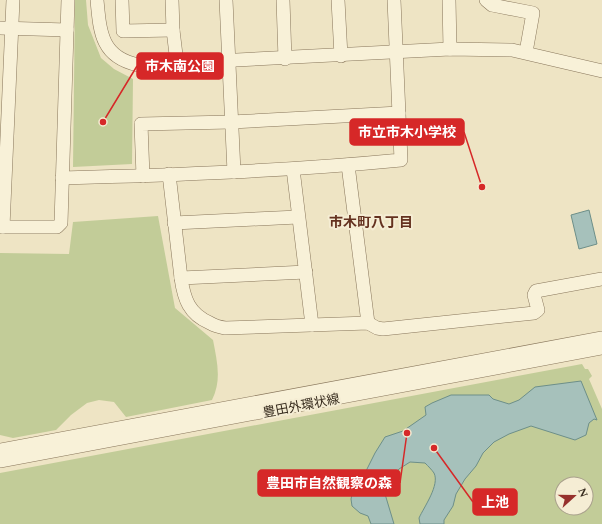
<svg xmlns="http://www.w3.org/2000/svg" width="602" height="524" viewBox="0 0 602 524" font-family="Spectral,'Noto Sans JP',serif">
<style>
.green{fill:#c2cc98;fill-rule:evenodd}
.water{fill:#a6c1bb;stroke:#6d8f89}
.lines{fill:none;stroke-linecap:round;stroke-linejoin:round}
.minor-casing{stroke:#88765b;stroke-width:14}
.minor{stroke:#f8f1d8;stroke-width:13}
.labels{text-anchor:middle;stroke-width:4;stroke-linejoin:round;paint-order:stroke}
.street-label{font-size:13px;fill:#382d1f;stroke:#f5edd4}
.neighbourhood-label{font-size:14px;font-weight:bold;fill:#64311f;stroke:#f5edd4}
.leader{fill:none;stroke:#d62828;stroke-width:1.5}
.callout-dot{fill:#d62828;stroke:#f5edd4;stroke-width:1.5}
.callout{fill:#d62828;stroke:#d62828;stroke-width:1.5}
.callout-label{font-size:14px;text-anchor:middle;font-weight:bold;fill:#fff}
</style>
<rect width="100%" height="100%" fill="#eee4c4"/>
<g class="green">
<polygon points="75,0 86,0 88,25 101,58 114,69 133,79 132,164 73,167"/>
<path d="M 158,216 L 175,308 L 213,340 C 217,361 222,380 212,400 L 126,417 L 114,402 L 99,400 L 87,403 L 71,415 L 56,430 L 13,438 L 0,435 L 0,253 L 69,254 L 73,222 Z"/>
<path d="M 582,364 L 585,369 L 588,369 L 592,376 L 589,379 L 602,409 L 602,524 L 0,524 L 0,473 ZM 562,484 L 586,484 L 586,508 L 562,508 Z"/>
</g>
<g class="water">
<polygon points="589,210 597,244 579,249 571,215"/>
<path d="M 581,381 L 597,420 L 594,419 L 589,423 L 586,435 L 575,440 L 531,426 L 509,434 L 494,442 L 483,453 L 476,466 L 465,479 L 456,494 L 453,506 L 444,520 L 444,524 L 420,524 L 419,518 C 424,507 440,485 434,473 C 432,470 428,466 425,463 L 410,462 L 399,469 L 390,479 L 385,494 L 394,524 L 371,524 L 368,516 L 360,513 L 352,506 L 351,499 L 355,481 L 366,471 L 375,453 L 385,437 L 403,431 L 426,415 L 425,407 L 432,403 L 451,395 L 489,395 L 493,399 L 509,404 L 519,400 L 535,387 Z"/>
</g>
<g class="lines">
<g class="minor-casing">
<g id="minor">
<path d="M 97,0 C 100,32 101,57 138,65 L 450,49 L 512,50 L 602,71"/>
<polyline points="122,0 123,31 173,30"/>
<polyline points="172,0 173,30 177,63"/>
<polyline points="226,0 234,172"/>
<polyline points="283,0 285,59"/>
<polyline points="338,0 341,56"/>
<polyline points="449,0 450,49"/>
<polyline points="486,0 492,5 533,13 526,52"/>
<polyline points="0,28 67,30"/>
<polyline points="348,165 368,323"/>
<polyline points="293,169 312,325"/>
<path d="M 169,174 L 181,278 C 184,299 189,314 210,323 C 215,326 219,327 225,328 L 368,323 L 377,328 L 383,329 L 534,313 L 538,310 L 534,295 L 536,291 L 602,279"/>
<polyline points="143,176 141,124 231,122 399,113"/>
<path d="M 62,178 C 175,175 288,171 401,160 L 394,0"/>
<polyline points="174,223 298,217"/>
<polyline points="0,227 57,227 61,223 68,0"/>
<polyline points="3,227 13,0"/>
<polyline points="181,278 306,272"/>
<polyline points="0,450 602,338"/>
<polyline points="0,461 602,348"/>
</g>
</g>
<use href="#minor" class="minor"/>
</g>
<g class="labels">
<g class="street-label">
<text transform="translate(301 405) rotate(-11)" y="5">豊田外環状線</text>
</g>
<g class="neighbourhood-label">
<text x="371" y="227">市木町八丁目</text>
</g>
</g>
<path class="leader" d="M103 122L137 66M482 187L464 132M407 433L400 483M434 448L473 502"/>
<g class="callout-dot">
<circle cx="103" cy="122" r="4"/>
<circle cx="482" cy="187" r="4"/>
<circle cx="407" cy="433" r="4"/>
<circle cx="434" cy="448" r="4"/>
</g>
<g class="callout">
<rect x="137" y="53" width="86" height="26" rx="4"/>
<rect x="350" y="119" width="114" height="26" rx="4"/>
<rect x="258" y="470" width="142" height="26" rx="4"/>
<rect x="473" y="489" width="44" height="26" rx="4"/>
</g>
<g class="callout-label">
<text x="180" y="71">市木南公園</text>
<text x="407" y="137">市立市木小学校</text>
<text x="329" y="488">豊田市自然観察の森</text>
<text x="495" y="507">上池</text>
</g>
<g transform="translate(574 496) rotate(69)"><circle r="19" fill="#f5edd4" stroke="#a9a08c"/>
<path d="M0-3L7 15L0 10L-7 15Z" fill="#96312c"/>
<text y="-6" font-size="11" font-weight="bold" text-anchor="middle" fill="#382d1f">N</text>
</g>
</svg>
